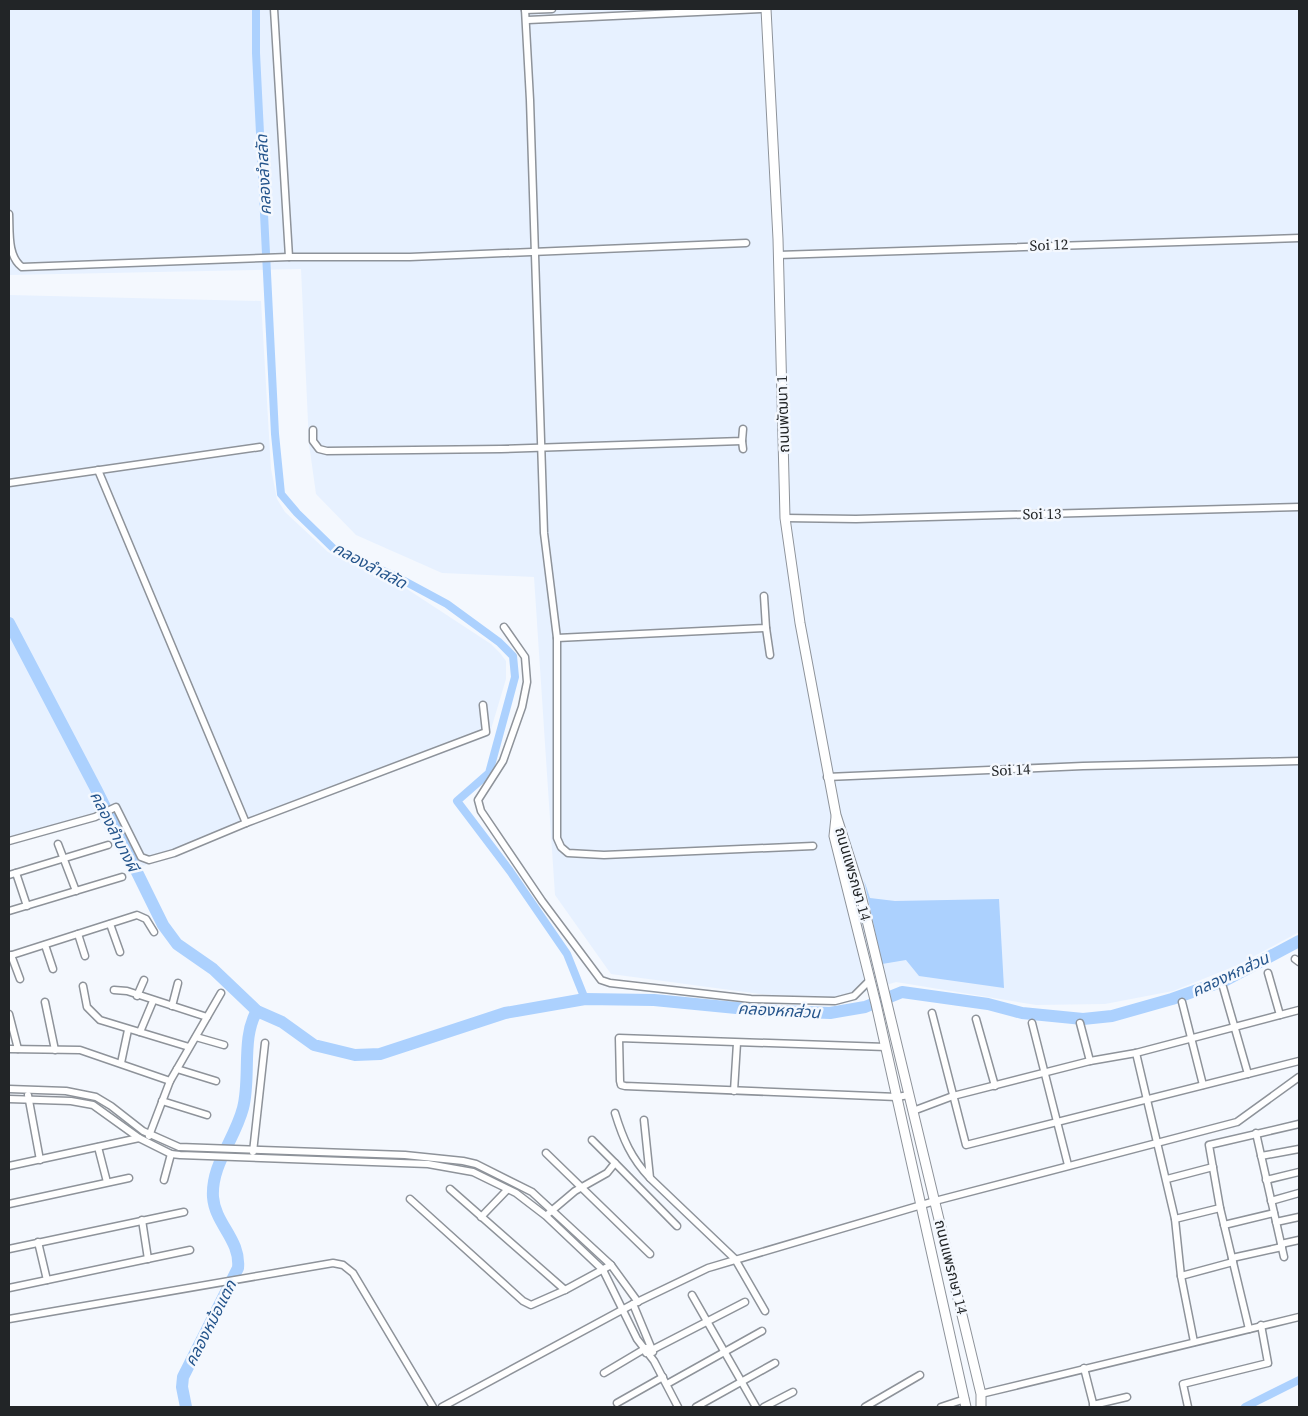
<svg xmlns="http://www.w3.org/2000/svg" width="1308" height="1416" viewBox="0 0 1308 1416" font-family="'Source Serif 4','Noto Sans Thai',serif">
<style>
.built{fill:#e7f1ff}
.water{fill:#acd1fe}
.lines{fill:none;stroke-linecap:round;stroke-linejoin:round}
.canal{stroke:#acd1fe;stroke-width:8}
.river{stroke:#acd1fe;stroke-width:12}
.street-casing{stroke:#8e939a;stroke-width:9}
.secondary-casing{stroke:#8e939a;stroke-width:11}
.street{stroke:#fff;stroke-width:6}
.secondary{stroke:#fff;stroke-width:9}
.labels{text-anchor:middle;stroke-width:5;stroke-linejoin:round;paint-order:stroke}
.street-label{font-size:15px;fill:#222527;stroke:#f4f8fe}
.water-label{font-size:16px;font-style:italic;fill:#24548b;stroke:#f4f8fe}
</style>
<rect width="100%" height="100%" fill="#f4f8fe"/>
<g class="built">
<polygon points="9,9 1299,9 1299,932 1238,965 1173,991 1105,1004 1036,1005 896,982 852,996 818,998 760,994 611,974 555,895 534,577 442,573 356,535 316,494 309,444 301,269 9,275"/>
<polygon points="9,295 261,301 271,469 277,499 285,512 328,552 407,589 491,644 500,653 506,661 506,679 489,736 130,871 99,820 9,845"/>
</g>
<polygon class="water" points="864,880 870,898 895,901 999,899 1004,988 919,976 906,960 882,964"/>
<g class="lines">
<g class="canal">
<polyline points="256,9 256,53 275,434 281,494 297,513 335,550 397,577 447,604 499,642 513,656 515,677 489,773 457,801 510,871 567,954 585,999"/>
<polyline points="1245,1407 1299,1380"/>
</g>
<g class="river">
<polyline points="9,623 96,789 163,925 177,944 213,969 257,1011 282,1022 314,1045 355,1055 380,1054 505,1013 585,999 654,1000 757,1010 830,1013 865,1007 902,992 988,1004 1022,1013 1083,1019 1112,1016 1172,999 1226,980 1299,941"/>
<path d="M 186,1407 L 182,1387 L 183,1377 L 238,1268 C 241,1240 215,1224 213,1197 C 211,1165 235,1139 243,1108 C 251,1078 241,1037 257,1011"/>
</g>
<g class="street-casing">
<g id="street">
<polyline points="274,9 289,257"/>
<polyline points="525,9 530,100 544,533 557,638 557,838 561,847 568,853 604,855 813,846"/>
<polyline points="525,10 552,9"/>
<polyline points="528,20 761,9"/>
<path d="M 9,214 C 10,231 7,256 22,267 L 289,257 L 410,257 L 746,243"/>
<polyline points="778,255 1299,238"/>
<polyline points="313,430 313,441 319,449 327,451 501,449 742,441 743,429"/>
<polyline points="742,441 743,449"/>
<polyline points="9,483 260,447"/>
<polyline points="785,518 856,519 1299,507"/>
<polyline points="504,627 525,657 527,682 522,707 503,761 478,800 481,811 542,901 601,980 610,983 751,999 835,1001 854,996 870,980"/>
<polyline points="766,628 770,655"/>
<polyline points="557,638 766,628 764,596"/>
<polyline points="827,777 1083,766 1299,761"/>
<polyline points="246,823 486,732 483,705"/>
<polyline points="9,841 95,817 116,807 141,857 149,860 174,853 246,823 98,470"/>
<polyline points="58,844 76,891"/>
<polyline points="16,873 27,906"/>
<polyline points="9,875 108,845"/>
<polyline points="9,911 122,877"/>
<polyline points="110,924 120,952"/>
<polyline points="78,934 85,956"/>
<polyline points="45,945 53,969"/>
<polyline points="11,955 20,979"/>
<polyline points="9,956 137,915 146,919 154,932"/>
<polyline points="1295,959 1299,962"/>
<polyline points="1268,973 1280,1015"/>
<polyline points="83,986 87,1007 100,1020 189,1047"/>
<polyline points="1223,987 1248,1074"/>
<polyline points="114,990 127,991 207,1017"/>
<polyline points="137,996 144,980"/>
<polyline points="45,1002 55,1050"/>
<polyline points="1182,1002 1203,1085"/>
<polyline points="172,1006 178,983"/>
<polyline points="932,1013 966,1145 1299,1061"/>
<polyline points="9,1014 18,1049"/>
<polyline points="976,1019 995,1086"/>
<polyline points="1032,1023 1068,1165"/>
<polyline points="1080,1023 1090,1061"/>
<polyline points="140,1032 153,1001"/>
<polyline points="196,1037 224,1045"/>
<polyline points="886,1047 619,1038 620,1081 621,1085 625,1086 897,1097 909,1095"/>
<polyline points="9,1049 80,1050 170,1081"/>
<polyline points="1136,1053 1175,1219 1181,1276 1194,1342"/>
<polyline points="121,1063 128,1030"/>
<polyline points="177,1069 216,1081"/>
<polyline points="9,1089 66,1091 96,1097 111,1106 143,1131 179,1147 405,1155 463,1161 476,1164 532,1192 611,1265 638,1302"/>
<polyline points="734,1091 737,1043"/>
<polyline points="28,1095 40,1160"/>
<polyline points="9,1099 71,1101 93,1105 139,1138 171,1154 180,1155 428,1164 473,1172 516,1193 546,1216 603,1270 637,1339 654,1361 678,1407"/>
<polyline points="162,1101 207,1115"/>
<polyline points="913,1111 953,1096 1090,1061 1136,1053 1299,1010"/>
<path d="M 615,1113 C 623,1139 631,1158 650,1178"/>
<polyline points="644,1120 650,1178 735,1259 765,1311"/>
<polyline points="1256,1133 1284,1257"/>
<polyline points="149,1136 170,1081 221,993"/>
<polyline points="592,1140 615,1163"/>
<polyline points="98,1147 107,1182"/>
<polyline points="253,1152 265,1043"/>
<polyline points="546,1153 650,1254"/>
<polyline points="1261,1156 1299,1149"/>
<polyline points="9,1166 139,1138"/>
<polyline points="1167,1179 1213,1167"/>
<polyline points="164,1180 171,1154"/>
<polyline points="1266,1180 1299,1172"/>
<polyline points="450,1189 565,1290"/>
<polyline points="410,1199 523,1301 531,1305 565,1290 611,1265"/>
<polyline points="1271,1201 1299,1193"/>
<polyline points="9,1204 129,1178"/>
<polyline points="549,1213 575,1191 607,1173 615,1163 677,1226"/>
<polyline points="481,1217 507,1190"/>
<polyline points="1175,1219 1220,1208"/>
<polyline points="142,1220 148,1259"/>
<polyline points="1276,1222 1299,1217"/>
<polyline points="1224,1225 1274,1213"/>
<polyline points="38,1242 47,1280"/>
<polyline points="1281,1244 1299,1240"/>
<polyline points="9,1249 184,1212"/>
<polyline points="1232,1258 1282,1247"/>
<polyline points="1181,1276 1233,1262"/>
<polyline points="9,1288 190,1250"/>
<polyline points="692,1295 756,1407"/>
<polyline points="633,1304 653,1352"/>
<polyline points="9,1319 333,1263 343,1265 353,1273 433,1407"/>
<polyline points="1249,1329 1220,1208 1209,1145 1299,1124"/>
<polyline points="646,1353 745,1302"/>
<polyline points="1084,1368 1094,1407"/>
<polyline points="604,1373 646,1348"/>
<polyline points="667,1384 762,1331"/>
<polyline points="981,1394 1299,1317"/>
<polyline points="617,1403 663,1377"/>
<polyline points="1093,1405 1127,1397"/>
<polyline points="442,1407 633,1304 708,1268 935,1201 1237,1122 1299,1077"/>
<polyline points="696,1407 775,1363"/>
<polyline points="764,1407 793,1392"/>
<polyline points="865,1407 920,1375"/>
<polyline points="941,1407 965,1399"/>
<polyline points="1188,1407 1183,1384 1268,1363 1261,1325"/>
</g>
</g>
<g class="secondary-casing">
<g id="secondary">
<polyline points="766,9 778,239 785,518 800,623 836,815 859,887 981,1394 981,1407"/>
<polyline points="836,817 834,836 876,1004 966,1407"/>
</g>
</g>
<use href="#street" class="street"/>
<use href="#secondary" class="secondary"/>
</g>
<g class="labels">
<g class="street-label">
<text transform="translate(1049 245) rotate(-2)" y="5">Soi 12</text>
<text transform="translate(783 414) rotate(-92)" y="5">ถนนพัฒนา 1</text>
<text transform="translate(1042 514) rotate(-1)" y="5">Soi 13</text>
<text transform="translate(1011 770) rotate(-3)" y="5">Soi 14</text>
<text transform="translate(853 874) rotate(74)" y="5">ถนนแพรกษา 14</text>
<text transform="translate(951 1267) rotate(76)" y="5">ถนนแพรกษา 14</text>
</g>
<g class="water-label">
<text transform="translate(263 175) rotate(-93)" y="6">คลองลำสลัด</text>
<text transform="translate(370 565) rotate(28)" y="6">คลองลำสลัด</text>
<text transform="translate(115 831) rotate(63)" y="6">คลองลำบางผี</text>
<text transform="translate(1230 974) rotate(-25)" y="6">คลองหกส่วน</text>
<text transform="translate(779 1010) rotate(3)" y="6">คลองหกส่วน</text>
<text transform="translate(210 1323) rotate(-63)" y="6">คลองหม้อแตก</text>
</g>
</g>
<rect width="1308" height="1416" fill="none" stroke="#222527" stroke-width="20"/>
</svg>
